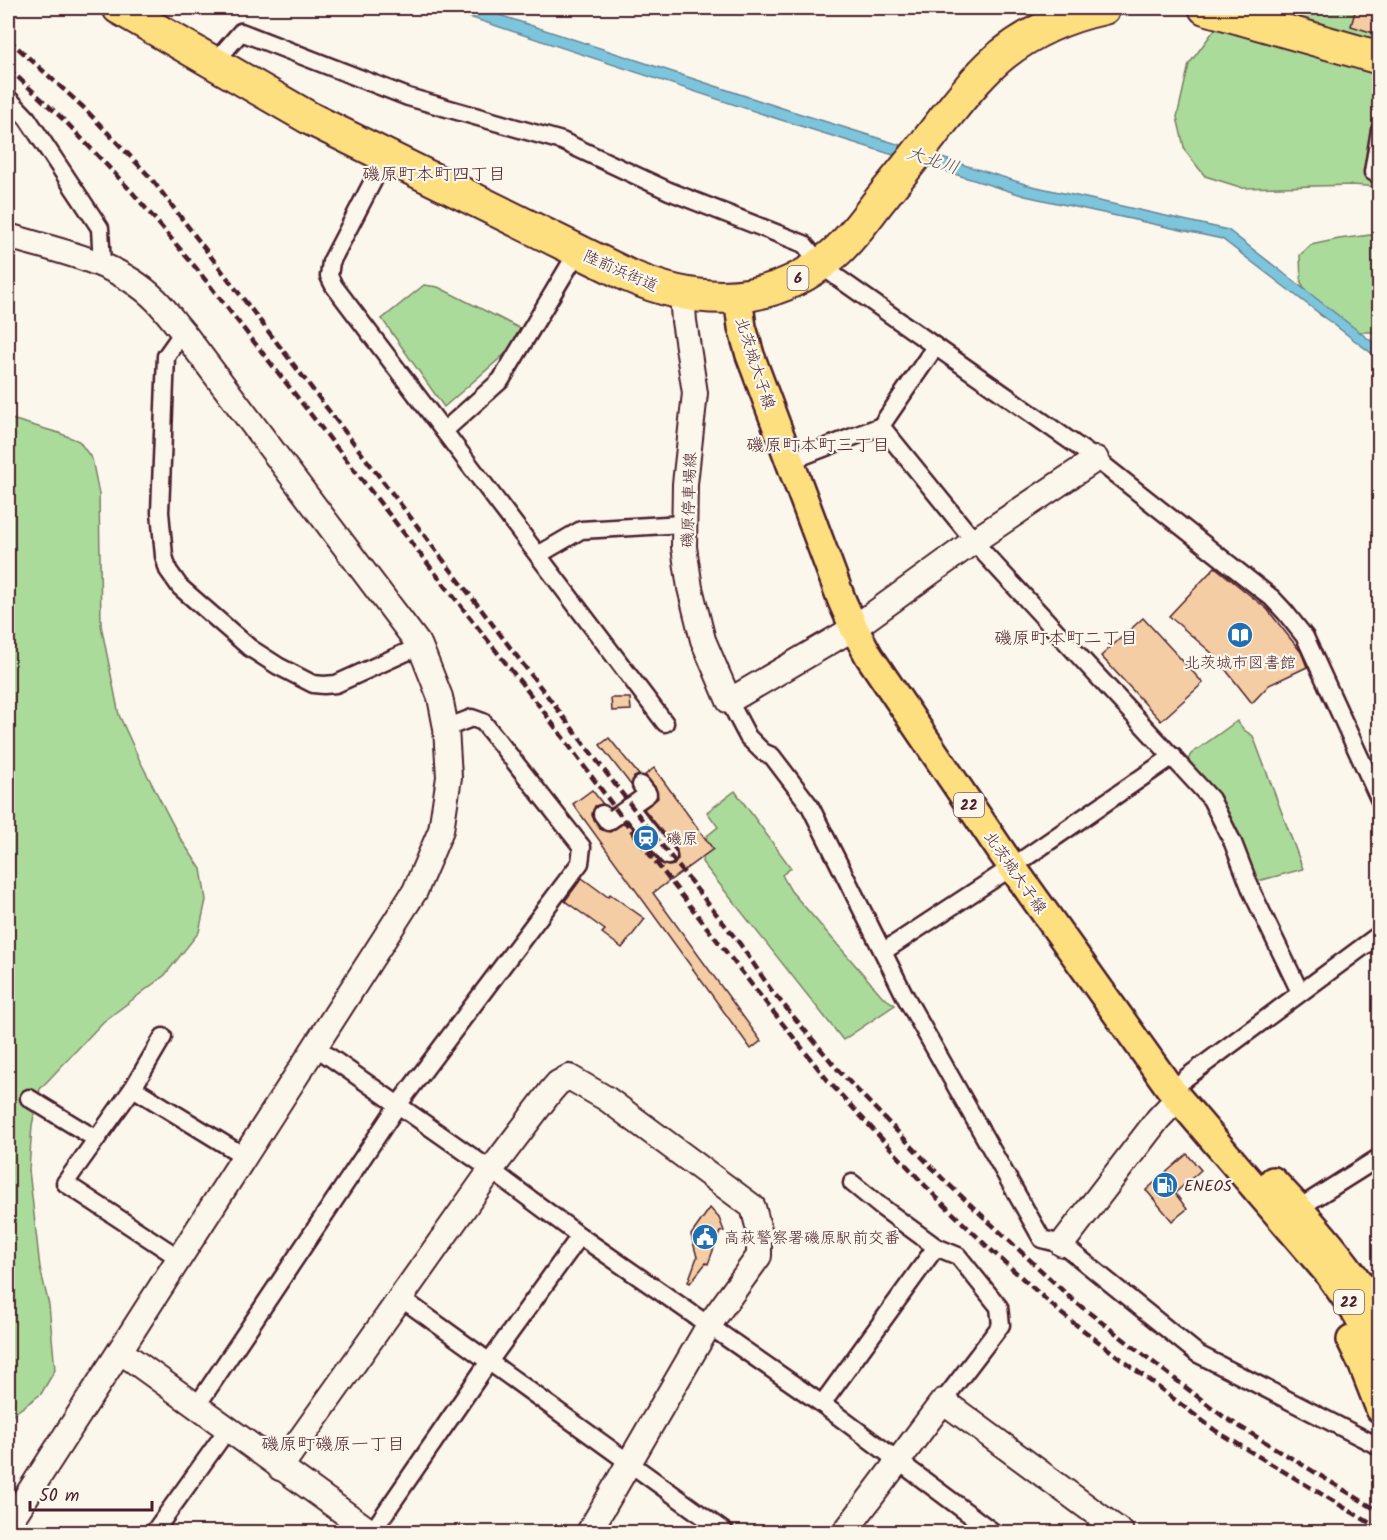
<svg xmlns="http://www.w3.org/2000/svg" width="1387" height="1540" viewBox="0 0 1387 1540" font-family="Kalam,'Klee One',sans-serif">
<style>
.green{fill:#aadb9b;stroke:#7a7d63;stroke-width:1.5}
.water{fill:#7cc5dc;stroke:#688395;stroke-width:1.5}
.building{fill:#f4cda4;stroke:#4a1f2b;stroke-width:1.5}
.lines{fill:none;stroke-linecap:round;stroke-linejoin:round}
.street-casing{stroke:#4a1f2b;stroke-width:21}
.secondary-casing{stroke:#4a1f2b;stroke-width:28}
.primary-casing{stroke:#4a1f2b;stroke-width:32}
.highway-casing{stroke:#4a1f2b;stroke-width:36}
.street{stroke:#fbf7ec;stroke-width:16}
.secondary{stroke:#fbf7ec;stroke-width:24}
.primary{stroke:#fedf80;stroke-width:27}
.highway{stroke:#fedf80;stroke-width:32}
.rail{stroke:#4a1f2b;stroke-width:4.5;stroke-dasharray:9 4.5;stroke-linecap:butt}
.labels{text-anchor:middle;stroke-width:4.5;stroke-linejoin:round;paint-order:stroke}
.shield{fill:#fbf7ec;stroke:#7f6065;stroke-width:1.5}
.shield-label{font-size:15px;font-weight:bold;fill:#4a1f2b}
.street-label{font-size:16px;fill:#4a1f2b;stroke:#fbf7ec}
.poi-label{font-size:16px;fill:#4a1f2b;stroke:#fbf7ec;text-anchor:start}
.water-label{font-size:18px;font-style:italic;fill:#595160;stroke:#fbf7ec}
.neighbourhood-label{font-size:18px;fill:#4a1f2b;stroke:#fbf7ec}
</style>
<rect width="100%" height="100%" fill="#fbf7ec"/>
<filter id="ink" filterUnits="userSpaceOnUse"><feTurbulence type="fractalNoise" baseFrequency=".0167" numOctaves="2"/><feDisplacementMap in="SourceGraphic" scale="12" xChannelSelector="R" yChannelSelector="G"/><feConvolveMatrix kernelMatrix="1 2 1 2 8 2 1 2 1" color-interpolation-filters="sRGB"/></filter>
<g filter="url(#ink)">
<g class="green">
<polygon points="1234,8 1379,8 1379,187 1352,185 1243,188 1205,176 1185,151 1177,117 1189,64 1218,25"/>
<polygon points="1370,235 1379,236 1379,332 1347,332 1320,315 1301,282 1300,255 1311,245 1339,239"/>
<polygon points="424,285 438,287 529,333 444,407 382,319"/>
<polygon points="8,418 59,433 79,441 92,459 99,494 101,625 119,715 140,761 180,838 201,869 206,900 199,932 165,975 103,1022 40,1089 32,1125 29,1170 40,1268 49,1305 55,1370 41,1394 8,1418"/>
<polygon points="1237,721 1244,730 1253,736 1303,869 1258,881 1220,800 1188,760 1191,754"/>
<polygon points="735,791 791,868 782,875 791,891 883,997 895,1005 843,1040 702,862 707,836 718,827 707,812"/>
</g>
<polygon class="water" points="442,8 478,8 782,108 1028,185 1228,230 1379,347 1379,363 1375,356 1222,239 1025,196 778,119"/>
<g class="building">
<polygon points="1356,8 1380,8 1380,35 1351,26"/>
<polygon points="1215,567 1267,609 1301,652 1307,667 1269,685 1252,703 1214,655 1169,616"/>
<polygon points="1143,618 1203,683 1161,721 1101,656"/>
<polygon points="611,698 630,698 631,710 612,711"/>
<polygon points="609,738 639,775 634,777 631,785 600,745"/>
<polygon points="654,768 713,849 653,893 761,1041 751,1049 573,804 592,790 603,804 595,806 592,815 600,829 610,832 627,821 660,863 669,866 674,865 678,859 677,850 644,809 658,798 656,788 645,775"/>
<polygon points="582,878 608,897 610,894 645,919 622,948 602,933 605,930 565,901"/>
<polygon points="1187,1154 1201,1170 1175,1193 1187,1209 1172,1221 1146,1190"/>
<polygon points="710,1208 719,1218 724,1231 720,1232 708,1264 706,1263 690,1283 688,1282 697,1257 691,1235"/>
</g>
<g class="lines">
<g class="street-casing">
<g id="street">
<polyline points="214,63 241,32 408,97 562,141 669,191 804,244 821,265 838,278 1096,459 1272,598 1285,612 1305,637 1380,801"/>
<polyline points="8,98 27,118 100,228 102,265"/>
<polyline points="1380,130 1373,172 1380,176"/>
<polyline points="386,156 331,262 329,276 334,286 665,723"/>
<polyline points="183,332 166,356 160,512 164,556 168,570 180,587 250,648 278,666 313,684 324,685 336,684 420,646"/>
<polyline points="881,426 984,553 1211,799 1233,843 1252,892 1300,992"/>
<polyline points="444,431 501,380 578,251"/>
<polyline points="790,461 881,426 935,347"/>
<polyline points="538,555 581,530 683,524"/>
<polyline points="729,701 748,737 763,752 772,756 810,806 905,996 1042,1239 1062,1244 1198,1354 1380,1447"/>
<polyline points="629,807 668,856"/>
<polyline points="602,814 608,822 648,794 641,785"/>
<polyline points="884,951 1012,867 1173,756"/>
<polyline points="314,1046 491,1170 580,1236 822,1404 993,1532"/>
<polyline points="133,1088 163,1037"/>
<polyline points="1172,1091 1187,1077 1380,934"/>
<polyline points="29,1098 96,1139"/>
<polyline points="852,1183 880,1206 936,1247 958,1256 999,1307 1001,1325 943,1401"/>
<polyline points="1299,1208 1380,1157"/>
<polyline points="179,1258 65,1183 133,1088 244,1156"/>
<polyline points="401,1298 725,1532"/>
<polyline points="822,1404 936,1247"/>
<polyline points="196,1407 398,1105 580,863 582,847 483,722 472,718 446,728"/>
<polyline points="154,1532 227,1430"/>
<polyline points="372,1532 488,1363 580,1236"/>
</g>
</g>
<g class="secondary-casing">
<g id="secondary">
<path d="M 8,236 C 58,251 117,261 156,300 C 166,310 174,322 183,332 L 420,646 L 440,697 L 446,728 L 449,777 L 441,830 L 415,891 L 8,1525"/>
<polyline points="682,294 684,321 695,393 685,484 684,547 690,588 703,640 729,701 854,628 974,541 1096,459"/>
<polyline points="1062,1244 1158,1119 1177,1099"/>
<polyline points="120,1351 371,1532"/>
<polyline points="280,1468 491,1170 551,1091 558,1083 569,1077 607,1099 753,1207 759,1230 759,1256 709,1325 589,1532"/>
<polyline points="845,1532 943,1401 1121,1532"/>
</g>
</g>
<g class="primary-casing">
<g id="primary">
<polyline points="738,297 742,327 750,355 842,601 854,628 869,656 1003,854 1172,1091 1329,1274 1357,1314 1380,1358"/>
<path d="M 1273,1181 C 1312,1222 1351,1266 1380,1316"/>
<polyline points="1351,1340 1362,1363 1380,1409"/>
</g>
</g>
<g class="highway-casing">
<g id="highway">
<path d="M 119,8 L 311,119 L 627,275 C 700,307 773,307 835,253 C 852,238 865,219 879,201 C 901,174 923,147 944,119 C 962,97 980,73 1002,55 C 1032,31 1067,16 1104,8"/>
<polyline points="1205,8 1380,58"/>
</g>
</g>
<use href="#street" class="street"/>
<use href="#secondary" class="secondary"/>
<use href="#primary" class="primary"/>
<use href="#highway" class="highway"/>
<g class="rail">
<polyline points="8,39 83,107 150,177 653,834 740,944 772,991 839,1071 944,1180 1074,1301 1224,1417 1380,1512"/>
<polyline points="8,68 66,122 132,192 196,268 544,712 640,842 763,999 829,1082 933,1194 991,1250 1062,1314 1216,1431 1380,1529"/>
</g>
</g>
</g>
<defs>
<g id="library-disc" transform="scale(1.35)"><circle r="9.5" fill="#1f6fb2" stroke="#fbf7ec"/><path d="M-6-4Q-3-5.5-.7-3.5V5Q-3 3-6 4ZM6-4Q3-5.5 .7-3.5V5Q3 3 6 4Z" fill="#fff"/></g>
<g id="station-disc" transform="scale(1.35)"><circle r="9.5" fill="#1f6fb2" stroke="#fbf7ec"/><path d="M-3-6H3Q5-6 5-4V2Q5 4 3 4L4.5 6H3L1.5 4h-3L-3 6H-4.5L-3 4Q-5 4-5 2V-4Q-5-6-3-6ZM-3.5-4v3h7v-3ZM-3.5 1v1.5H-2V1ZM2 1v1.5H3.5V1Z" fill="#fff"/></g>
<g id="fuel-disc" transform="scale(1.35)"><circle r="9.5" fill="#1f6fb2" stroke="#fbf7ec"/><path d="M-5.5-6h7V0h2V4h1.3V-2.5L3-4.5l.8-.8L6-3V5H2.5V1h-1V6h-7ZM-4.2-4.7v3.2H.2V-4.7Z" fill="#fff"/></g>
<g id="civic-disc" transform="scale(1.35)"><circle r="9.5" fill="#1f6fb2" stroke="#fbf7ec"/><path d="M-.6-6.5H3V-4.5H.6V-3L4-1V1h2V6H-6V1h2V-1L-.6-3ZM-1.2 2.5V6h2.4V2.5Z" fill="#fff"/></g>
</defs>
<g fill-rule="evenodd">
<use href="#library-disc" x="1240" y="635"/>
<use href="#station-disc" x="646" y="838"/>
<use href="#fuel-disc" x="1165" y="1185"/>
<use href="#civic-disc" x="705" y="1237"/>
</g>
<g class="labels">
<g class="shield">
<rect x="787.5" y="266" width="21" height="24" rx="4.5"/>
<rect x="954" y="793" width="30" height="24" rx="4.5"/>
<rect x="1334" y="1290" width="30" height="24" rx="4.5"/>
</g>
<g class="shield-label">
<text x="798" y="283">6</text>
<text x="969" y="810">22</text>
<text x="1349" y="1307">22</text>
</g>
<g class="street-label">
<text transform="translate(621 270) rotate(24)" y="6">陸前浜街道</text>
<text transform="translate(756 363) rotate(72)" y="6">北茨城大子線</text>
<text transform="translate(688 500) rotate(-88)" y="6">磯原停車場線</text>
<text transform="translate(1016 872) rotate(55)" y="6">北茨城大子線</text>
</g>
<g class="poi-label">
<text x="1240" y="668" text-anchor="middle">北茨城市図書館</text>
<text x="666" y="844">磯原</text>
<text x="1184" y="1191">ENEOS</text>
<text x="724" y="1243">高萩警察署磯原駅前交番</text>
</g>
<g class="water-label">
<text transform="translate(933 160) rotate(18)" y="6">大北川</text>
</g>
<g class="neighbourhood-label">
<text x="434" y="180">磯原町本町四丁目</text>
<text x="818" y="451">磯原町本町三丁目</text>
<text x="1066" y="644">磯原町本町二丁目</text>
<text x="333" y="1450">磯原町磯原一丁目</text>
</g>
</g>
<rect width="1387" height="1540" fill="none" stroke="#fbf7ec" stroke-width="30"/>
<rect x="15" y="15" width="1357" height="1510" fill="none" stroke="#4a1f2b" stroke-width="2" filter="url(#ink)"/>
<path d="M30 1501v9h122v-9" fill="none" stroke="#4a1f2b" stroke-width="3"/>
<text x="39" y="1501" font-size="18" fill="#4a1f2b" stroke="#fbf7ec" stroke-width="4.5" paint-order="stroke">50 m</text>
</svg>
